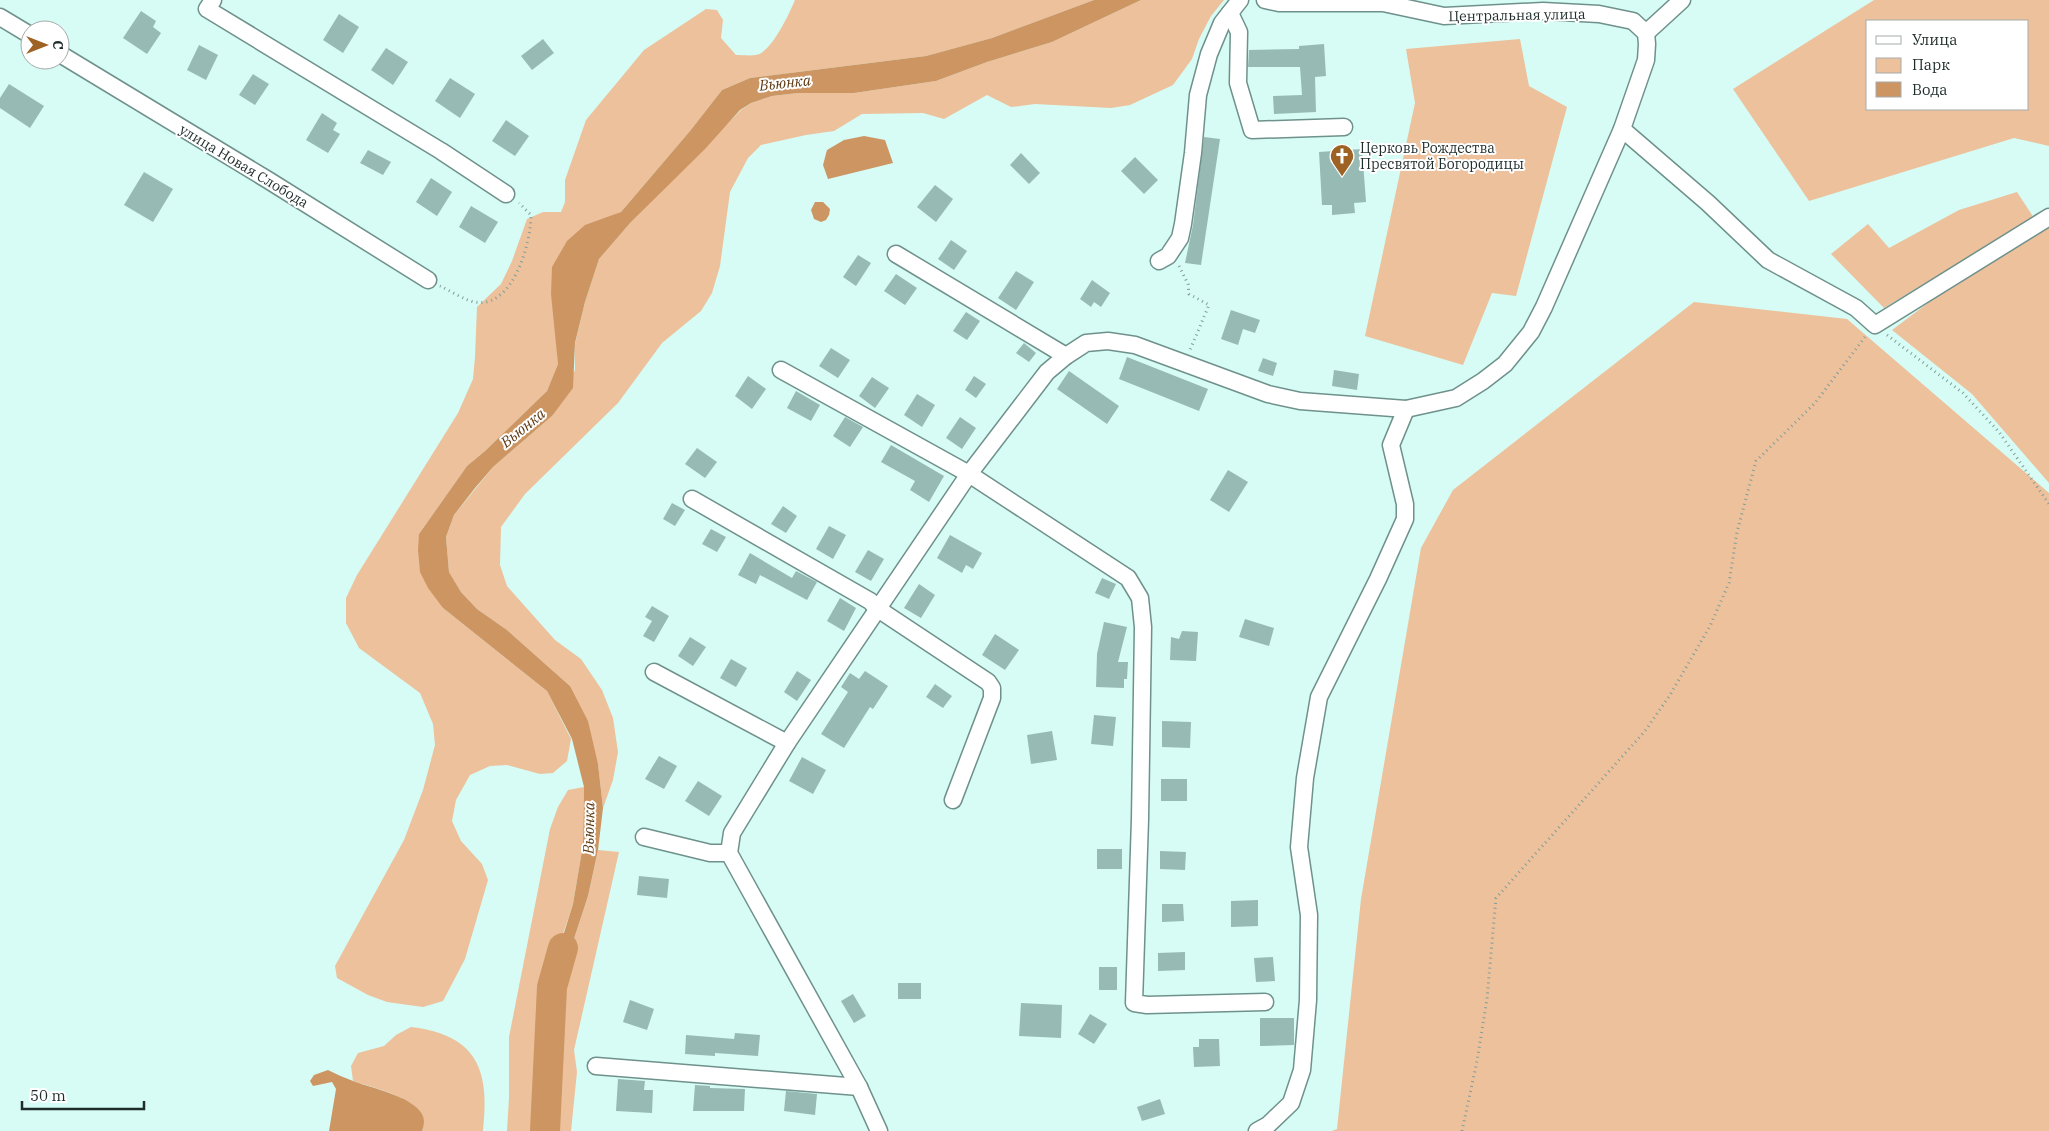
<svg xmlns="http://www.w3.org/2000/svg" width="2049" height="1131" viewBox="0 0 2049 1131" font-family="'IBM Plex Serif',serif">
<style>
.green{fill:#ecc19c;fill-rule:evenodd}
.water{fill:#cd9562}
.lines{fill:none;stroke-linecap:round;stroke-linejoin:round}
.river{stroke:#cd9562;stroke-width:30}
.building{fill:#97bbb4}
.minor-casing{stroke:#6f918b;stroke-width:19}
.path{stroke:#829d99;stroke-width:3;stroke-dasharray:1 4;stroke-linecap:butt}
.minor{stroke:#fff;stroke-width:16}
.labels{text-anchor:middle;stroke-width:4;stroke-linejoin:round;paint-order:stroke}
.street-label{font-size:14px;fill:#1e2c2a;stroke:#fff}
.poi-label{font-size:14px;fill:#1e2c2a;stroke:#fff;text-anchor:start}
.water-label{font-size:15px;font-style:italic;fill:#5f3912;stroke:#fff}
</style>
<rect width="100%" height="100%" fill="#d6fcf5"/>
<g class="green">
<path d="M 795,0 L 1094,0 L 992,38 L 926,56 L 750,78 L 722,90 L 690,131 L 621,212 L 605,219 L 557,339 L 558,364 L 547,391 L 485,451 L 467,466 L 419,534 L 443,608 L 547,691 L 571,739 L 567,761 L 553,773 L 540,774 L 507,765 L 490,766 L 470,775 L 456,800 L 452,821 L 461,841 L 482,864 L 488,880 L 465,959 L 443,1001 L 423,1007 L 387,1002 L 368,995 L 337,978 L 335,966 L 404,840 L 423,790 L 435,745 L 433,724 L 420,693 L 359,648 L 346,623 L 346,598 L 357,575 L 458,413 L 473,379 L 475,357 L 477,307 L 501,284 L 512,261 L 527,219 L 543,212 L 561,212 L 565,202 L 565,180 L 586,120 L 644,50 L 706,9 L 717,10 L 723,20 L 721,38 L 736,55 C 742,55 750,56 756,55 C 772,52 789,14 795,0 Z"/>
<polygon points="1141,0 1224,0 1211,16 1199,39 1192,59 1173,85 1130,105 1111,108 1035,104 1011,107 987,95 944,119 923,113 862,114 834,131 806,135 761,145 748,158 730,192 720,266 712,293 701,311 662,343 618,403 525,494 501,527 500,565 507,586 555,640 581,659 602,690 613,718 618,752 613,780 603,808 598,764 570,686 507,630 477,609 461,592 449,572 446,537 454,515 493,467 552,416 575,370 575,344 585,302 599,259 631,222 741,110 751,103 772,96 798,93 854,93 936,81 987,62 1052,42"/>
<path d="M 1874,0 L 2049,0 L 2049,146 L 2014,138 L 1809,201 L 1733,89 ZM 1868,21 L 2028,21 L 2028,109 L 1868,109 Z"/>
<polygon points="1520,39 1529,86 1567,107 1516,296 1492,293 1463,365 1365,336 1415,103 1406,49"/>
<polygon points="2017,192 2034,218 1884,308 1831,254 1868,224 1889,248 1959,210"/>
<polygon points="2049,226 2049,483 1972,394 1892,330 1952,285"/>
<polygon points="1694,302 1847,319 2049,493 2049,1131 1332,1131 1337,1129 1361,899 1421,548 1453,490"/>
<polygon points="584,787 583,845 573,904 553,964 544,1013 537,1131 507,1131 509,1098 509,1037 550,829 558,807 568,790"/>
<polygon points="598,850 619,852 574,1050 577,1072 571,1131 550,1131 557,1060 555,989 564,969 588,896"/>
<path d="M 411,1027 C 478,1035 490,1071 483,1131 L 422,1131 C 436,1101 373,1088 353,1081 L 351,1066 L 358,1053 L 384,1046 L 396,1035 Z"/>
</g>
<g class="water">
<polygon points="1094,0 1141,0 1052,42 987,62 936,81 854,93 798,93 772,96 751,103 740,110 705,149 631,222 599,259 585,302 575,343 573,388 552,416 493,467 475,488 454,515 446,537 449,572 461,592 477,609 507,630 570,686 588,721 598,764 603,808 598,850 588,896 564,969 555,989 552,987 549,981 573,904 583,845 584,787 572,739 547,691 443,608 428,588 420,572 418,550 419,534 467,466 485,451 547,391 558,364 551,294 552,267 567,241 585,225 621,212 690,131 722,90 750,78 926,56 992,38"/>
<polygon points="864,136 885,140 893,163 828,179 823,165 827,150 844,140"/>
<polygon points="815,202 823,202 830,209 829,215 826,220 821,222 814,219 811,210"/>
<path d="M 328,1070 C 336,1074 345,1078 353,1081 C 372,1089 437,1100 422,1131 L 329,1131 L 336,1089 L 332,1082 L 313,1086 L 310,1081 L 314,1075 Z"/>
</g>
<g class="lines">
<polyline class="river" points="545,1131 552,987 563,948"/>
</g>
<g class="building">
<polygon points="141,11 156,21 153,27 161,33 147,54 123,38"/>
<polygon points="339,14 359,27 343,53 323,40"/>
<polygon points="543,39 554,53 532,70 521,56"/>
<polygon points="1324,44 1326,76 1315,77 1316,112 1274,114 1273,96 1302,95 1300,67 1248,67 1249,50 1299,49 1299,46"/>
<polygon points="199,45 218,55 206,80 187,70"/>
<polygon points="386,48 408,62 393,85 371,70"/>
<polygon points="253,74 269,84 255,105 239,95"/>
<polygon points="450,78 475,94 460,118 435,101"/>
<polygon points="9,84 44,106 30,128 0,108 0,98"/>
<polygon points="322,113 337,123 333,130 340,134 328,153 306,140"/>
<polygon points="506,120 529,136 515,156 492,141"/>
<polygon points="1204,137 1220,139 1201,265 1185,263 1193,225"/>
<polygon points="1362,149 1366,202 1354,203 1355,213 1332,215 1332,205 1322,205 1319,152"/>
<polygon points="368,150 391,162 383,175 360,163"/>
<polygon points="1021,153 1040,173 1029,184 1010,165"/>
<polygon points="1135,157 1158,180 1144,194 1121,171"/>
<polygon points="144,172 173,189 153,222 124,205"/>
<polygon points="431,178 452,192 437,216 416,202"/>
<polygon points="935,185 953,199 936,222 917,207"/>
<polygon points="471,206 498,222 485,243 459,227"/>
<polygon points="951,240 967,251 954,270 938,259"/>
<polygon points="858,255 871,263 856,286 843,277"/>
<polygon points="1016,271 1034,282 1016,310 998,298"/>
<polygon points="896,274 917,288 905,305 884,291"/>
<polygon points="1092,280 1110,293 1101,307 1094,302 1091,307 1080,299"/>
<polygon points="1231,310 1260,320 1255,333 1243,329 1238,345 1221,339"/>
<polygon points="966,312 980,321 967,340 953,331"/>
<polygon points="1024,343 1036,353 1029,362 1016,353"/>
<polygon points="831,348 850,360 838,378 819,366"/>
<polygon points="1127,357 1208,389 1199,411 1119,379"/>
<polygon points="1263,358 1277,363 1273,376 1258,371"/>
<polygon points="1334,370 1359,374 1357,390 1332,386"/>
<polygon points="1069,371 1119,406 1107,424 1057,389"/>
<polygon points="748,376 766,389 752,409 735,396"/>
<polygon points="974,376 986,384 976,398 965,390"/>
<polygon points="872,377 889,388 875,408 859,396"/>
<polygon points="796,391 820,405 811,421 787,408"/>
<polygon points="917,394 935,405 922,427 904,415"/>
<polygon points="845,417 863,427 850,447 833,436"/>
<polygon points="960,417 976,428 962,449 946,438"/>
<polygon points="891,445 944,476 929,502 910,490 915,481 881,462"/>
<polygon points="697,448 717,462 705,478 685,464"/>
<polygon points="1228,470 1248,482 1229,512 1210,500"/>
<polygon points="672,503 685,510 675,526 663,519"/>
<polygon points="783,506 797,516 786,533 771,524"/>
<polygon points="829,526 846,535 833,559 816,549"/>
<polygon points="711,529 726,537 717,552 702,544"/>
<polygon points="950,535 982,553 973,569 966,565 962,573 937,558"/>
<polygon points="868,550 884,559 871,581 855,572"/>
<polygon points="750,553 792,578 796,571 817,582 807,600 760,575 756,584 738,575"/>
<polygon points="1102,578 1116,584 1109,599 1095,593"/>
<polygon points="919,584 935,595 921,618 904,608"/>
<polygon points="840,598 856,608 844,631 827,621"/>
<polygon points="652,606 669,616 654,642 643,636 652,621 645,617"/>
<polygon points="1245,619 1274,628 1269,646 1239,637"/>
<polygon points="1104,622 1127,627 1118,662 1128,662 1127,679 1124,679 1124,688 1096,687 1097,654"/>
<polygon points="1182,631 1198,632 1196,661 1170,660 1171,637 1179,639"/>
<polygon points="995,634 1019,650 1005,670 982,655"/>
<polygon points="690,637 706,647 693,666 678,656"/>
<polygon points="731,659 747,668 736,687 720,678"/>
<polygon points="797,671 811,680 797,701 784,692"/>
<polygon points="865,671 888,686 873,709 870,707 844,748 821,734 848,692 841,687 850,673 859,679"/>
<polygon points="935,684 952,696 943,708 926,697"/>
<polygon points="1094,715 1116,717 1113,746 1091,744"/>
<polygon points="1162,721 1191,722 1190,748 1162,747"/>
<polygon points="1052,731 1057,760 1031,764 1027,735"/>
<polygon points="659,756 677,766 664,789 645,779"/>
<polygon points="802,757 826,770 813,794 789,781"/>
<rect x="1161" y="779" width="26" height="22"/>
<polygon points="698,781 722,796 709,816 685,801"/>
<rect x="1097" y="849" width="25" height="20"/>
<polygon points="1160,851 1186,852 1185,870 1160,869"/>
<polygon points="639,876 669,879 667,898 637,895"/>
<polygon points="1258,900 1258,926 1231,927 1231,901"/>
<polygon points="1162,904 1183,904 1184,921 1162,922"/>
<polygon points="1185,952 1185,970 1158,971 1158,953"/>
<polygon points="1273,957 1275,981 1256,982 1254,958"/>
<rect x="1099" y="967" width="18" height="23"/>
<rect x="898" y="983" width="23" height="16"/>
<polygon points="853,994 866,1016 854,1023 841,1001"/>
<polygon points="630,1000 654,1009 647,1030 623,1022"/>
<polygon points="1021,1003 1062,1005 1061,1038 1019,1036"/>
<polygon points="1090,1014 1107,1024 1094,1044 1078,1034"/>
<polygon points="1260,1018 1294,1018 1294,1045 1260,1046"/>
<polygon points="735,1033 760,1035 758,1056 715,1053 715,1056 685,1054 686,1035 734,1039"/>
<polygon points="1199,1039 1219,1039 1220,1066 1194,1067 1193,1047 1199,1047"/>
<polygon points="618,1079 645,1081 644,1090 653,1090 652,1113 616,1111"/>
<polygon points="695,1085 710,1086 710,1088 745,1089 744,1111 693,1111"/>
<polygon points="786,1091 817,1094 815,1115 784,1111"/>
<polygon points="1160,1099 1165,1114 1142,1121 1137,1107"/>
</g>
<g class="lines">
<g class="minor-casing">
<g id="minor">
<polyline points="213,0 207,9 441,151 506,194"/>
<polyline points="1265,0 1279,3 1383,3 1444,16 1543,11 1599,14 1633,21 1646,33"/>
<polyline points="1230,13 1239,32 1238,83 1252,130 1344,127"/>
<polyline points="0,17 30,35"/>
<polyline points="1646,33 1682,0"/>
<polyline points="60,54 268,180 428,280"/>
<polyline points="1622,129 1708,203 1768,260 1856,308 1875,325 2049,217"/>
<polyline points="896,254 1066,356"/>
<polyline points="1159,261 1168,256 1180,238 1183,224 1193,153 1198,95 1209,54 1222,23 1240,0"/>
<polyline points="781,370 969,474 1128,578 1140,598 1143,627 1140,819 1134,1003 1147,1005 1265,1002"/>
<polyline points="692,499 870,601 878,609 988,682 992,688 992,698 953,800"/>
<polyline points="654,672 787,743"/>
<polyline points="644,837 710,853 729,853"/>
<polyline points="596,1066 859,1087"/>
<polyline points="879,1131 859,1087 729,853 732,833 787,743 969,474 1047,372 1066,356 1086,343 1108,341 1135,345 1268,394 1300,401 1406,409 1456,398 1483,381 1505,364 1531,332 1544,307 1622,129 1646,60 1647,44 1646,33"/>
<polyline points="1257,1131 1268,1125 1291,1103 1302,1070 1308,1000 1309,915 1299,847 1305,778 1319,697 1378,579 1405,519 1405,504 1391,445 1406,409"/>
</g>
</g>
<g class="path">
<polyline points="1179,266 1188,284 1189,294 1209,305 1190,350"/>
<path d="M 440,286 C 449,290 466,301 475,302 C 513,309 531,243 531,215 L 519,203"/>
<polyline points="1887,335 1963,393 1999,432 2049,504"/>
<polyline points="1462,1131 1477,1061 1487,999 1496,898 1645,731 1670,695 1710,626 1729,583 1737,532 1756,461 1815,403 1865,337"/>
</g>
<use href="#minor" class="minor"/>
</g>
<defs>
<g id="church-pin" transform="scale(1.25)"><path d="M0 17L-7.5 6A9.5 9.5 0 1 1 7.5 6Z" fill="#9e6224" stroke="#fff"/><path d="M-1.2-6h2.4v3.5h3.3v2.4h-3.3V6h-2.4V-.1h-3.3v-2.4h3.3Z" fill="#fff"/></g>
</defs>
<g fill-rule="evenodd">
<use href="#church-pin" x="1342" y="156"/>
</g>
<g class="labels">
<g class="street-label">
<text transform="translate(1517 15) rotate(-1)" y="5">Центральная улица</text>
<text transform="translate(244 166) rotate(31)" y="5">улица Новая Слобода</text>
</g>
<g class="poi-label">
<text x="1360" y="153">Церковь Рождества<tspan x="1360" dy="16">Пресвятой Богородицы</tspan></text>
</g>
<g class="water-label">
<text transform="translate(785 83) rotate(-6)" y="5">Вьюнка</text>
<text transform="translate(523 428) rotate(-39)" y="5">Вьюнка</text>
<text transform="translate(589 828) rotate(-89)" y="5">Вьюнка</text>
</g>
</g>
<rect x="1866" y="20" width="162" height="90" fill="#ffffff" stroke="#a5abaa"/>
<rect x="1876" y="36" width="25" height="8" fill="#ffffff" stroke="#a5abaa"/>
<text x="1912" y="45" font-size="15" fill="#1e2c2a">Улица</text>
<rect x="1876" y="58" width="25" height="15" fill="#ecc19c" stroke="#a5abaa"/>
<text x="1912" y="70" font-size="15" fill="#1e2c2a">Парк</text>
<rect x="1876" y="82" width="25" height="15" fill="#cd9562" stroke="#a5abaa"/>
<text x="1912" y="95" font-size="15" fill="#1e2c2a">Вода</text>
<g transform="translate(45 45) rotate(90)"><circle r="24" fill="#ffffff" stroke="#a5abaa"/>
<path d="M0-4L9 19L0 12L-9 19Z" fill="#9e6224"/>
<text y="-8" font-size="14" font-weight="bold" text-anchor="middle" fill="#1e2c2a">С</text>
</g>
<path d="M22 1101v8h122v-8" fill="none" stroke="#1e2c2a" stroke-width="2.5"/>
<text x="30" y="1101" font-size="15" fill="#1e2c2a" stroke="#ffffff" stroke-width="4" paint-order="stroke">50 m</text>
</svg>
